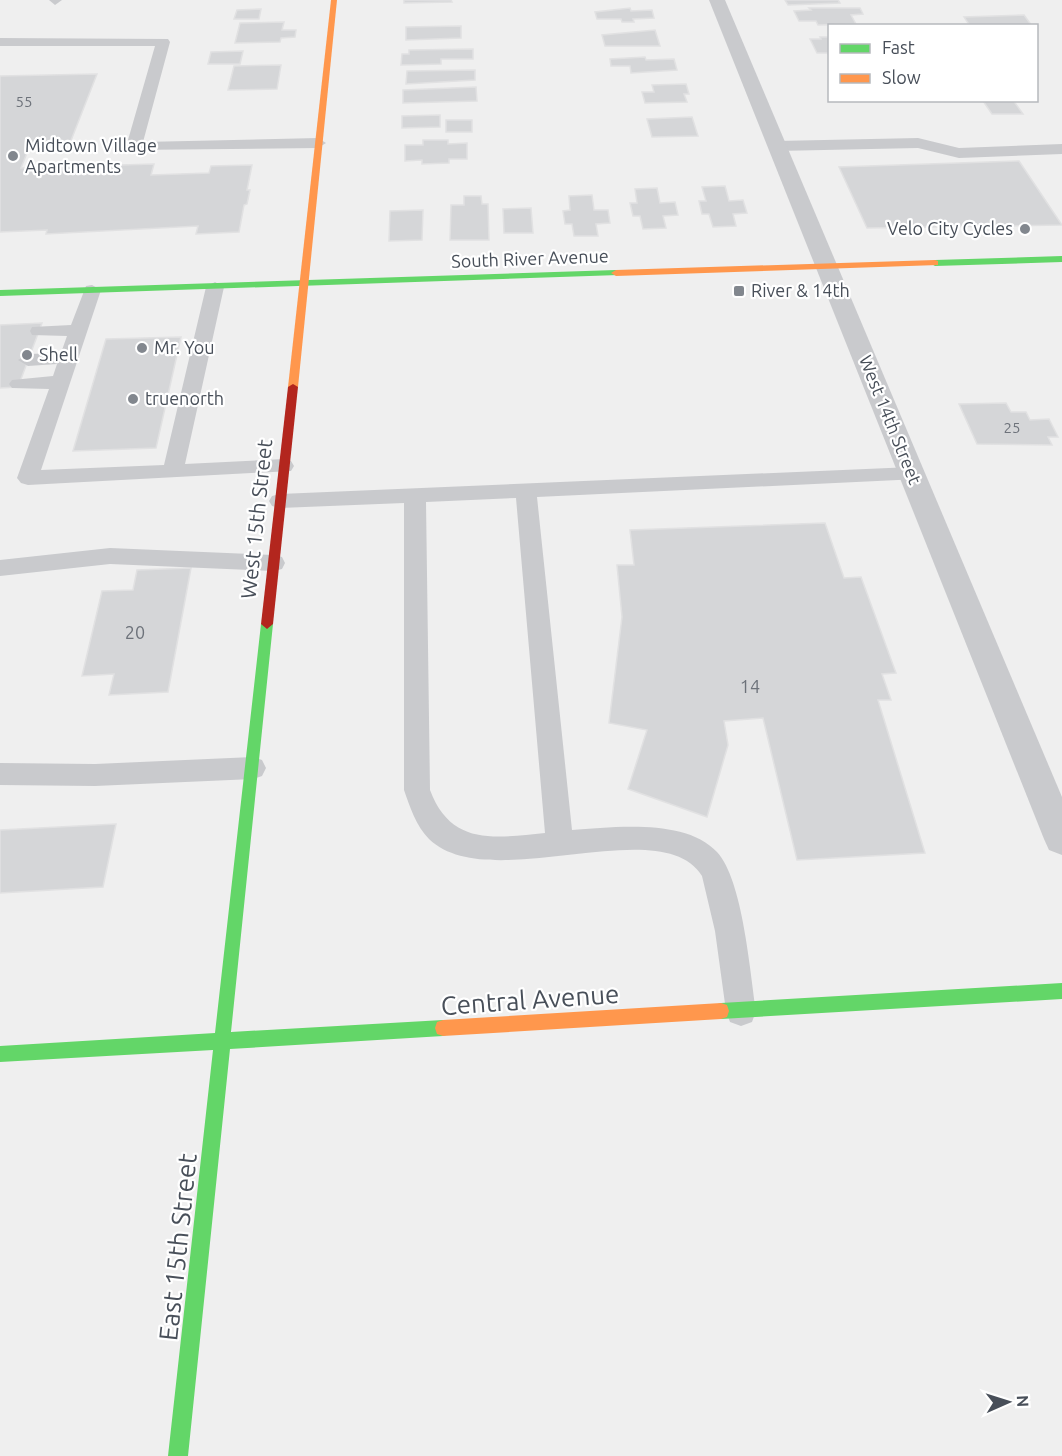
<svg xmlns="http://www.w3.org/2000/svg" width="1062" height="1456" viewBox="0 0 1062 1456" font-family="Ubuntu,sans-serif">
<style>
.building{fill:#d5d6d8;stroke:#e1e1e2;stroke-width:1.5}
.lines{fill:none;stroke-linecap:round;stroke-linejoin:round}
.lane{fill:#c9cacd;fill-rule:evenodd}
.street{fill:#c9cacd;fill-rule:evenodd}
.fast{fill:#63d668;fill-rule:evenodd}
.slow{fill:#ff974d;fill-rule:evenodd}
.jam{fill:#b3261e;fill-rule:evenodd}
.poi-dot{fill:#82878e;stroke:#fff;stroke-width:2}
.labels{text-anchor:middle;stroke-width:4.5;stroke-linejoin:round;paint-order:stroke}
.far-number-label{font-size:15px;fill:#6d727a}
.far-poi-label{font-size:18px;fill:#484f59;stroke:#fff;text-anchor:start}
.far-street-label{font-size:18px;fill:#484f59;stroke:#fff}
.number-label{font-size:18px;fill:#6d727a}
.street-label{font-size:21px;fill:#484f59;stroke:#fff}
.near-street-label{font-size:26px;fill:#484f59;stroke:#fff}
</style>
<rect width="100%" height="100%" fill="#efefef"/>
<g class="building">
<polygon points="404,0 451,0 452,2 404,3"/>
<polygon points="785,0 838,0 840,3 788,5"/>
<polygon points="630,8 631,11 652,10 654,18 633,19 634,22 622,22 621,19 597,19 595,12"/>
<polygon points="809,8 860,8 863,14 851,15 856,24 818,25 816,21 799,21 794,11 811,10"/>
<polygon points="261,9 259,19 234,19 237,10"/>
<polygon points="1024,15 1032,26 970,26 964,17"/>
<polygon points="284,22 282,30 296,30 295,37 281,38 280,42 235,43 240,23"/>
<polygon points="461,26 461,38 406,40 406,27"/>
<polygon points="655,30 660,46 605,46 602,35"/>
<polygon points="820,37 830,37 830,56 827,53 817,53 810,39 821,39"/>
<polygon points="473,49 473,59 441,59 441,64 401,65 402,54 409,54 409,50"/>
<polygon points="243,51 240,64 208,64 211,52"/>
<polygon points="645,57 646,60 674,59 677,70 631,73 630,66 611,66 610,59"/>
<polygon points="281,65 277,89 228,90 234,66"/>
<polygon points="475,70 475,80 406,84 407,71"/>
<polygon points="97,74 70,143 29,148 21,168 154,164 151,175 209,173 211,166 252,165 247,190 250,190 247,204 244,205 239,232 196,234 198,226 46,234 47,230 0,232 0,76"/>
<polygon points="686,84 689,94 684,94 687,102 645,103 642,92 654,92 652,85"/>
<polygon points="476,87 477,101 403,103 403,90"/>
<polygon points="1013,100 1023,114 992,114 983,101"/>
<polygon points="440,115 440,127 402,128 402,116"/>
<polygon points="692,117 698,136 652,137 647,119"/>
<rect x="446" y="120" width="26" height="12"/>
<polygon points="423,140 448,140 448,144 467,143 467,159 449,159 449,163 422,164 422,160 405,161 405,145 423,145"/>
<polygon points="1019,161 1062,225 867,228 839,167"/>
<polygon points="725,186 729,201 743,200 747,213 733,214 736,226 713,227 709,214 702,214 699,201 706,201 702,187"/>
<polygon points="657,188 660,203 675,202 678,215 663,216 666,228 643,229 640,216 633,216 630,203 637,203 635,189"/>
<polygon points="592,195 594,210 608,210 610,223 596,224 598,236 574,236 572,224 565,224 563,211 570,210 569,196"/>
<polygon points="464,196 481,196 482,204 488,204 489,240 450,240 451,205 464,205"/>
<polygon points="531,208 533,233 504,233 503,209"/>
<polygon points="423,210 422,240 389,241 390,211"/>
<polygon points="42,323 18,387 0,388 0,325"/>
<polygon points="181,337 156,448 73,451 106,339"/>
<polygon points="1006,403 1011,412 1026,412 1030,420 1049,419 1058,437 1048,437 1052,445 977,444 959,404"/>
<polygon points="825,523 844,578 861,577 896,673 882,674 891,700 878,700 925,853 797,860 763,718 724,721 728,745 707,817 628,789 647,730 609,723 622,617 617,565 634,565 630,530"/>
<polygon points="191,568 168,692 109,695 114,674 82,676 102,591 133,590 137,570"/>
<polygon points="116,824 103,887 0,893 0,830"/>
</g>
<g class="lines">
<g class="lane">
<polygon points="49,0 62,0 55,5"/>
<polygon points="0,38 168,39 170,42 143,142 318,138 326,143 318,148 129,150 126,147 155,46 0,46"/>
<polygon points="918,138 959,148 1062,144 1062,154 959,158 918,148 777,151 769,146 777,141"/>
<polygon points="215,282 224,287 185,464 284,459 291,461 294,466 291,471 28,485 21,483 17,478 49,389 12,388 9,384 12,380 53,376 57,364 28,366 18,360 28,354 61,353 67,336 32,335 30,331 32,327 71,325 86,286 92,285 101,290 41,470 164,465 206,287"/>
<path d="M 912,467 L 919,469 L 923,474 L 919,479 L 537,497 L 572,830 C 614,827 686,818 717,852 C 743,880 750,973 756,1011 L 752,1022 L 741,1026 L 730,1022 L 726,1011 L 715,931 L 702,876 C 661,810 489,897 429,839 C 416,826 410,807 404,790 L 404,503 L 280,508 L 272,506 L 269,501 L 272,496 L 280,494 ZM 516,498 L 545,833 C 494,838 451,846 430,790 L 426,502 Z"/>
<polygon points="110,548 274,555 282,557 285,563 282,569 274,571 110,564 0,576 0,560"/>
<polygon points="253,757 262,760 266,768 262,776 253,779 95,786 0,785 0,763 95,764"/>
</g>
<polygon class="street" points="709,0 725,0 1062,797 1062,855 1049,850 1044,839"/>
<g class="fast">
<polygon points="1062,256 1062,262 935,266 930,263 935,260"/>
<polygon points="616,270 621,273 619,275 0,296 0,290"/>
<polygon points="267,619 273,624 231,1032 443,1020 449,1022 451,1028 449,1034 443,1036 230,1049 188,1456 168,1456 213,1050 0,1062 0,1046 215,1033 261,624"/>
<polygon points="1062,983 1062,999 721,1019 715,1017 713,1011 715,1005 721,1003"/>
</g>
<g class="slow">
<polygon points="331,0 337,0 298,387 293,390 288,387"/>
<polygon points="935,260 938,261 938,265 616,276 611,273 616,270"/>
<polygon points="721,1003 727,1005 729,1011 727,1017 721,1019 443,1036 437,1034 435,1028 437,1022 443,1020"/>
</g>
<polygon class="jam" points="293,384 298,387 273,624 267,629 261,624 288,387"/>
</g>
<g class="poi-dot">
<circle cx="13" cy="156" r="6"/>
<circle cx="1025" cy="229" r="6"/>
<rect x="733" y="285" width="12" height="12" rx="3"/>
<circle cx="142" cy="348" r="6"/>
<circle cx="27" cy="355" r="6"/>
<circle cx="133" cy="399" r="6"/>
</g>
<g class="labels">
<g class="far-number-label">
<text x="24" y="107">55</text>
<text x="1012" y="433">25</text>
</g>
<g class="far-poi-label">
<text x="25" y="152">Midtown Village<tspan x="25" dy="21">Apartments</tspan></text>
<text x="1013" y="235" text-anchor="end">Velo City Cycles</text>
<text x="751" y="297">River &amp; 14th</text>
<text x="154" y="354">Mr. You</text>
<text x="39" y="361">Shell</text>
<text x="145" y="405">truenorth</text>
</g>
<g class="far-street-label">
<text transform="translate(530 259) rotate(-2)" y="6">South River Avenue</text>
<text transform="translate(890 420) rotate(68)" y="6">West 14th Street</text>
</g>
<g class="number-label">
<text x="135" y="639">20</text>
<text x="750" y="693">14</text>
</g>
<g class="street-label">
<text transform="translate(257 519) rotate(-84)" y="7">West 15th Street</text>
</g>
<g class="near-street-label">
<text transform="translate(530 1000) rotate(-4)" y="9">Central Avenue</text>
<text transform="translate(178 1247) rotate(-84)" y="9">East 15th Street</text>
</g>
</g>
<rect x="828" y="24" width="210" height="78" fill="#ffffff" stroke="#b6b9bd" stroke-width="1.5"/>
<rect x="840" y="44" width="30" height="9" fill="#63d668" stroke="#b6b9bd" stroke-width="1.5"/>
<text x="882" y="54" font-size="18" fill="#484f59">Fast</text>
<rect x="840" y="74" width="30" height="9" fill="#ff974d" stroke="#b6b9bd" stroke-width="1.5"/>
<text x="882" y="84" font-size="18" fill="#484f59">Slow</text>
<g transform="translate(1008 1402) rotate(87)" stroke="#ffffff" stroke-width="4.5" paint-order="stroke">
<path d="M0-4.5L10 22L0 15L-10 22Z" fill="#484f59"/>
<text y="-9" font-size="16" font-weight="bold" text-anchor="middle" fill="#484f59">N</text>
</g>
</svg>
